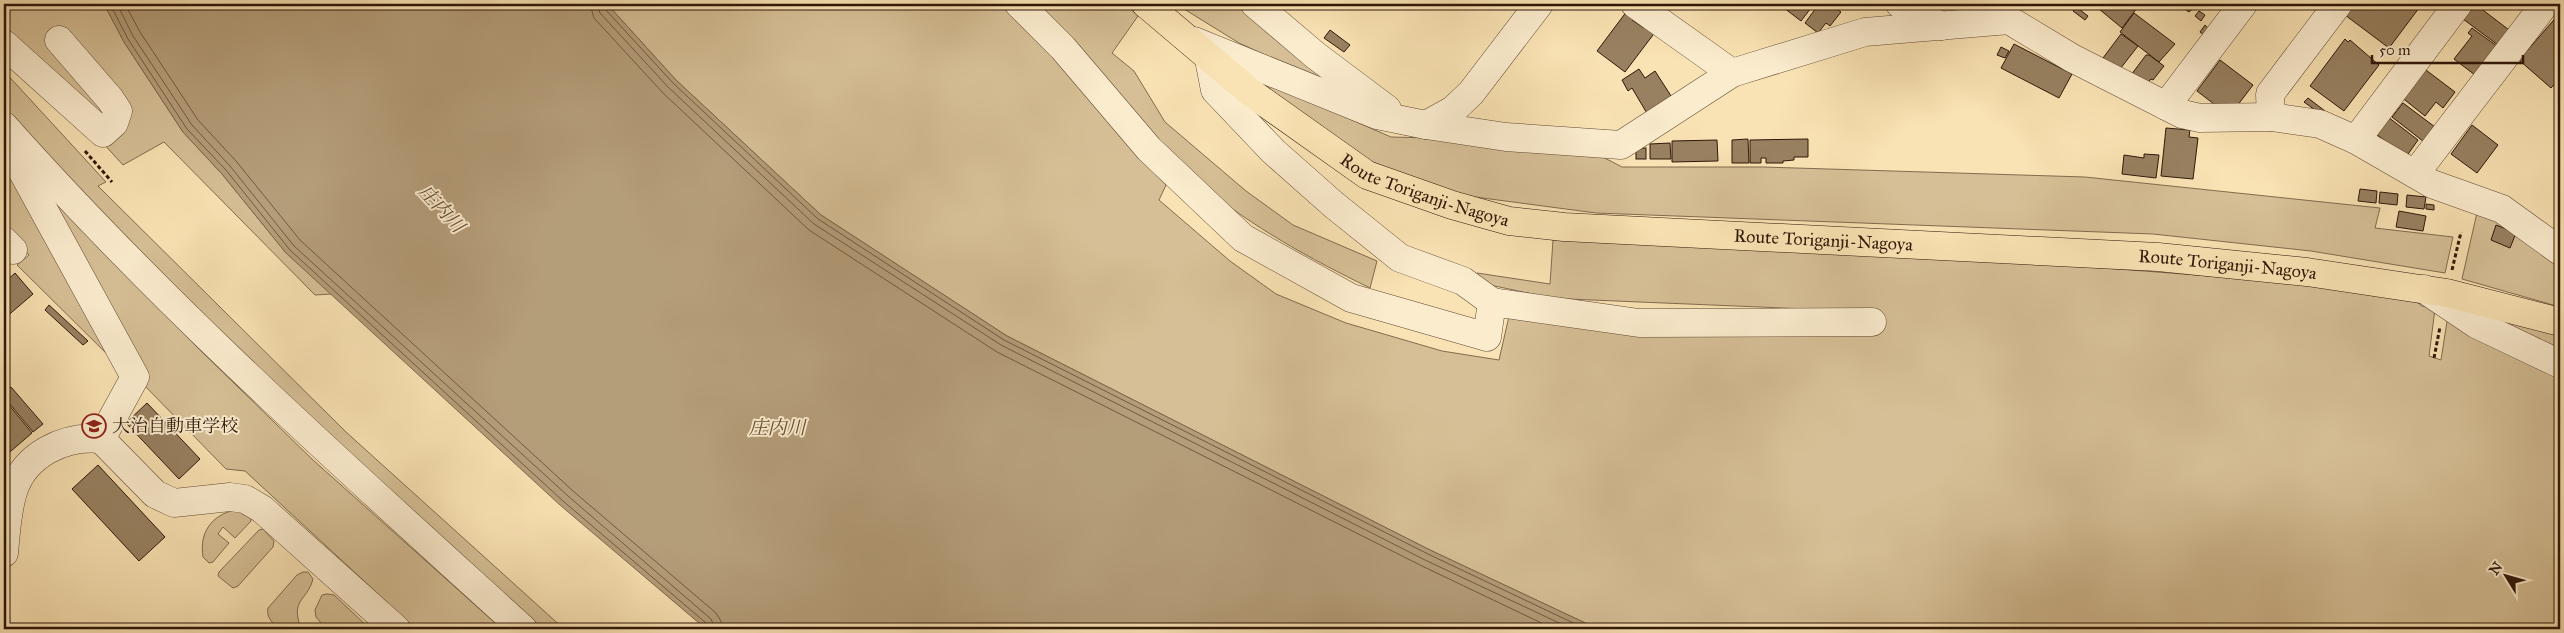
<svg xmlns="http://www.w3.org/2000/svg" width="2564" height="633" viewBox="0 0 2564 633" font-family="'IM FELL Great Primer','Noto Serif JP',serif">
<style>
.green{fill:#d6bf96;stroke:#826b4f}
.water{fill:#b49d79;stroke:#7e674c}
.lines{fill:none;stroke-linecap:round;stroke-linejoin:round}
.shore{stroke:#715a40;stroke-width:1}
.building{fill:#988161;stroke:#2e1708}
.minor-casing{stroke:#614a33;stroke-width:29}
.major-casing{stroke:#2e1708;stroke-width:29}
.path{stroke:#2e1708;stroke-width:3;stroke-dasharray:4 2.5;stroke-linecap:butt}
.minor{stroke:#fbecce;stroke-width:28}
.major{stroke:#f9e2b3;stroke-width:28}
.labels{text-anchor:middle;stroke-width:4;stroke-linejoin:round;paint-order:stroke}
.street-label{font-size:18px;fill:#2e1708;stroke:#fbecce}
.poi-label{font-size:18px;fill:#2e1708;stroke:#fbecce;text-anchor:start}
.water-label{font-size:19px;font-style:italic;fill:#644d35;stroke:#fbecce}
</style>
<rect width="100%" height="100%" fill="#f9e2b3"/>
<filter id="stains"><feTurbulence type="fractalNoise" baseFrequency=".004" numOctaves="4"/><feColorMatrix values="0 0 0 0 .2 0 0 0 0 .09 0 0 0 0 .02 0 0 0 .5 -.17"/></filter>
<radialGradient id="worn" r=".72"><stop offset=".6" stop-color="#630" stop-opacity="0"/><stop offset="1" stop-color="#630" stop-opacity=".3"/></radialGradient>
<g class="green">
<polygon points="4,4 104,4 124,42 183,132 222,174 286,253 332,294 315,295 164,142 123,165 102,142 105,108 98,118 4,30"/>
<polygon points="607,4 1002,4 1069,70 1106,116 1166,185 1159,200 1230,261 1276,294 1346,323 1442,351 1499,360 1510,312 1717,330 1883,331 1879,312 1568,299 1542,296 1476,282 1477,273 1550,284 1553,240 1798,249 2012,261 2327,285 2404,293 2422,306 2435,309 2429,356 2441,360 2448,315 2560,372 2560,629 1598,629 1430,550 1007,336 821,215 676,80"/>
<path d="M 1033,4 L 1125,4 L 1138,16 L 1112,53 L 1134,71 L 1165,122 L 1246,191 L 1293,225 L 1377,261 L 1370,288 C 1309,258 1254,228 1201,185 C 1138,131 1087,66 1033,4 Z"/>
<polygon points="1176,4 1240,4 1307,64 1353,95 1239,43"/>
<polygon points="4,71 106,182 98,186 346,432 564,629 543,629 336,442 148,266 74,189 4,109"/>
<polygon points="1240,71 1391,137 1433,138 1599,155 1622,167 1763,167 2085,177 2380,208 2375,228 2453,237 2445,273 2311,251 2153,234 1596,213 1445,193 1366,159"/>
<polygon points="4,165 114,354 115,362 17,265 29,255 4,228"/>
<polygon points="50,193 198,348 313,460 502,629 416,629 245,471 226,469 141,382"/>
<polygon points="2478,208 2560,261 2560,307 2462,279"/>
<polygon points="2469,309 2560,331 2560,358"/>
<path d="M 235,510 L 251,516 L 251,521 L 235,538 L 223,527 L 218,534 L 229,543 L 213,562 L 209,563 L 203,557 C 199,532 212,515 235,510 Z"/>
<polygon points="263,529 274,541 273,547 238,586 233,588 218,576 219,572 259,530"/>
<path d="M 303,572 L 308,572 L 313,579 C 307,602 290,598 301,629 L 279,629 C 273,623 266,618 268,608 L 297,575 Z"/>
<polygon points="327,594 334,595 370,629 326,629 316,617 315,610 322,595"/>
</g>
<polygon class="water" points="104,4 607,4 676,80 821,215 1007,336 1430,550 1598,629 706,629 560,505 286,253 222,174 183,132 124,42"/>
<g class="lines">
<g class="shore">
<polyline points="110,4 128,39 187,129 226,170 290,250 563,501 706,623 708,629"/>
<polyline points="117,4 133,36 192,125 230,166 294,246 568,496 711,619 715,629"/>
<polyline points="125,4 140,32 198,120 236,161 300,240 573,491 716,613 721,621 722,629"/>
<polyline points="590,4 594,18 663,93 809,230 997,352 1422,566 1554,629"/>
<polyline points="597,4 600,13 668,87 814,224 1001,345 1425,560 1572,629"/>
<polyline points="604,4 605,9 673,83 818,219 1004,340 1428,554 1586,629"/>
</g>
</g>
<g class="building">
<polygon points="1787,4 1814,4 1801,21 1784,8"/>
<polygon points="1819,4 1830,4 1841,12 1830,26 1826,23 1818,33 1805,23"/>
<polygon points="1925,4 1941,4 1937,10"/>
<polygon points="1945,4 1956,4 1960,6 1956,11"/>
<polygon points="2093,4 2140,4 2122,28"/>
<polygon points="2177,4 2198,4 2189,12"/>
<polygon points="2347,4 2422,4 2389,48 2341,12"/>
<polygon points="2475,4 2513,33 2502,48 2463,19"/>
<polygon points="2076,7 2088,16 2085,20 2073,11"/>
<polygon points="1627,11 1634,17 1632,20 1644,28 1647,24 1656,31 1625,72 1597,51"/>
<polygon points="2199,11 2205,15 2201,21 2195,16"/>
<polygon points="2134,13 2175,44 2159,62 2120,32"/>
<polygon points="2559,14 2560,78 2551,88 2519,60"/>
<polygon points="2205,25 2209,29 2204,35 2200,32"/>
<polygon points="2472,28 2501,49 2479,78 2454,59 2472,36 2468,33"/>
<polygon points="1330,30 1350,45 1344,52 1324,38"/>
<polygon points="2121,34 2138,46 2120,69 2103,58"/>
<polygon points="2345,39 2348,42 2350,40 2379,65 2344,111 2310,86"/>
<polygon points="2014,44 2072,74 2059,98 2001,68"/>
<polygon points="2001,47 2009,51 2005,58 1997,55"/>
<polygon points="2146,55 2149,55 2164,66 2153,80 2151,79 2145,86 2131,75"/>
<polygon points="2220,60 2253,85 2237,106 2214,104 2197,91"/>
<polygon points="2422,67 2455,92 2443,108 2436,102 2425,116 2400,96"/>
<polygon points="1639,69 1645,78 1655,71 1673,99 1648,115 1632,88 1628,91 1622,80"/>
<polygon points="2308,98 2325,111 2322,115 2304,102"/>
<polygon points="2403,103 2439,130 2428,145 2392,117"/>
<polygon points="2388,117 2418,140 2406,157 2376,134"/>
<polygon points="2472,125 2498,145 2477,173 2451,154"/>
<polygon points="2166,128 2190,130 2189,137 2198,138 2193,179 2161,176"/>
<polygon points="1748,139 1749,163 1732,163 1732,140"/>
<polygon points="1808,139 1808,157 1794,157 1794,160 1783,161 1783,163 1766,163 1766,158 1761,158 1761,163 1750,163 1750,140"/>
<polygon points="1717,140 1718,161 1672,162 1672,141"/>
<polygon points="1670,143 1671,159 1650,159 1650,144"/>
<rect x="1636" y="148" width="10" height="11"/>
<polygon points="2144,154 2159,155 2156,178 2122,174 2124,155 2144,158"/>
<polygon points="2360,189 2377,191 2376,203 2358,201"/>
<polygon points="2380,192 2398,194 2397,205 2379,203"/>
<polygon points="2407,195 2426,197 2424,209 2406,207"/>
<polygon points="2426,204 2434,205 2434,210 2426,209"/>
<polygon points="2399,211 2426,216 2423,231 2396,227"/>
<polygon points="2496,225 2516,233 2510,248 2491,240"/>
<polygon points="15,273 33,294 5,318 4,283"/>
<polygon points="49,305 88,341 83,345 45,310"/>
<polygon points="11,387 43,424 33,432 4,397 4,393"/>
<polygon points="4,399 32,433 4,457"/>
<polygon points="147,403 200,459 179,479 126,423"/>
<polygon points="98,465 165,537 139,561 72,489"/>
</g>
<g class="lines">
<g class="minor-casing">
<g id="minor">
<polyline points="1019,4 1063,48 1149,149 1243,238 1351,298 1487,337 1492,302 1639,323 1872,322"/>
<polyline points="1255,4 1315,55 1387,109"/>
<polyline points="1635,4 1732,73"/>
<polyline points="1900,4 1941,26"/>
<polyline points="1194,41 1377,115 1426,125 1453,110 1471,93 1539,4"/>
<polyline points="4,44 103,133 114,123 118,111 110,99 59,40"/>
<polyline points="1208,54 1215,90 1273,151 1334,205 1400,258 1463,281 1492,302"/>
<polyline points="2166,106 2243,4"/>
<polyline points="2271,117 2270,94 2338,4"/>
<polyline points="1426,125 1506,137 1621,145 1732,73 1865,32 2009,20 2072,58 2182,114 2200,118 2271,117 2320,124 2356,140 2432,184 2502,209 2560,251"/>
<path d="M 4,126 C 165,307 345,467 523,629"/>
<polyline points="2356,140 2458,4"/>
<polyline points="2415,174 2545,4"/>
<polyline points="4,241 13,250"/>
<polyline points="2424,289 2476,324 2560,364"/>
<polyline points="101,439 155,494 174,503 230,497 245,499 262,509 396,629"/>
<path d="M 4,553 C 6,533 7,511 13,492 C 24,455 64,435 101,439 L 135,377 L 19,165 L 19,147"/>
</g>
</g>
<g class="major-casing">
<g id="major">
<path id="s1" d="M 1146,4 L 1250,92 L 1367,175 L 1452,205 L 1509,221 L 1564,227 L 2158,257 L 2307,272 L 2447,293 L 2560,322"/>
</g>
</g>
<g class="path">
<polyline points="85,151 112,182"/>
<polyline points="2452,270 2461,232"/>
<polyline points="2434,358 2440,327"/>
</g>
<use href="#minor" class="minor"/>
<use href="#major" class="major"/>
</g>
<defs>
<g id="university-ring" transform="scale(1.25)"><circle r="9.5" fill="#fbecce" stroke="#8f2418" stroke-width="1.5"/><path d="M0-5L7-2L0 1L-7-2ZM-4 1L0 2.5L4 1V4Q0 6-4 4Z" fill="#8f2418"/></g>
</defs>
<g fill-rule="evenodd">
<use href="#university-ring" x="94" y="426"/>
</g>
<g class="labels">
<g class="street-label">
<text dy="6" stroke="none"><textPath href="#s1" startOffset="339">Route Toriganji-Nagoya</textPath></text>
<text dy="6" stroke="none"><textPath href="#s1" startOffset="744">Route Toriganji-Nagoya</textPath></text>
<text dy="6" stroke="none"><textPath href="#s1" startOffset="1149">Route Toriganji-Nagoya</textPath></text>
</g>
<g class="poi-label">
<text x="112" y="432">大治自動車学校</text>
</g>
<g class="water-label">
<text transform="translate(442 208) rotate(47)" y="7">庄内川</text>
<text x="777" y="434">庄内川</text>
</g>
</g>
<rect width="2564" height="633" fill="none" stroke="#f9e2b3" stroke-width="20"/>
<rect x="5" y="5" width="2554" height="623" fill="none" stroke="#2e1708" stroke-width="2.5"/>
<rect x="10" y="10" width="2544" height="613" fill="none" stroke="#2e1708"/>
<g transform="translate(2506 576) rotate(307)" stroke="#fbecce" stroke-width="4" paint-order="stroke">
<path d="M0-4L9 19L0 12L-9 19Z" fill="#2e1708"/>
<text y="-8" font-size="14" font-weight="bold" text-anchor="middle" fill="#2e1708">N</text>
</g>
<path d="M2372 55v8h151v-8" fill="none" stroke="#2e1708" stroke-width="2.5"/>
<text x="2379" y="55" font-size="15" fill="#2e1708" stroke="#fbecce" stroke-width="4" paint-order="stroke">50 m</text>
<rect width="100%" height="100%" filter="url(#stains)"/>
<rect width="100%" height="100%" fill="url(#worn)"/>
</svg>
